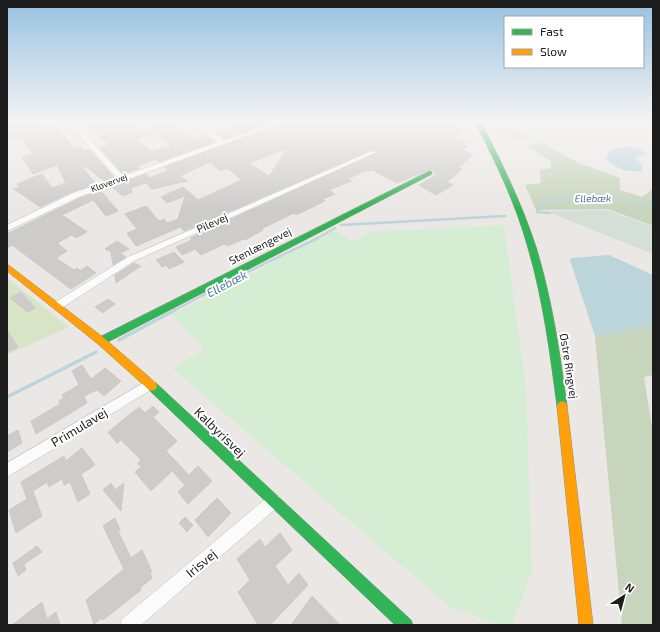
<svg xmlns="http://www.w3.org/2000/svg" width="660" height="632" viewBox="0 0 660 632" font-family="'Exo 2',sans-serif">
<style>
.grass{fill:#d8e4c6}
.forest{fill:#c7d5bc}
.wetland{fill:#d3dfd7}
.park{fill:#d5eed3}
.water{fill:#bbd5da}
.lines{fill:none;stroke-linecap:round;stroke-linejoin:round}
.stream-far2{stroke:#bbd5da;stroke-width:2}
.stream-far1{stroke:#bbd5da;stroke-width:2.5}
.stream{stroke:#bbd5da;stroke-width:3.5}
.building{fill:#ceccc9;stroke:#cdc9c6;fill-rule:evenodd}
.street-casing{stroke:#c0bebd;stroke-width:1}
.fast-casing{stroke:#91917f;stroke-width:1}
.slow-casing{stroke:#91917f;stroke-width:1}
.street{fill:#fcfbfb;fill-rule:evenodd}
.fast{fill:#30b455;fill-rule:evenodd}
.slow{fill:#ff9f0a;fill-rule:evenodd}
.labels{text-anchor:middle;stroke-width:4;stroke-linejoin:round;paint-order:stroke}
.far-street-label{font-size:9px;fill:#1c1c1c;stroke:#fff}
.far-water-label{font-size:10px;font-style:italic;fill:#507899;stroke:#fff}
.street-label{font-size:11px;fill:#1c1c1c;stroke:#fff}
.water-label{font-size:12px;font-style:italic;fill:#507899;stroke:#fff}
.near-street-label{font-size:13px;fill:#1c1c1c;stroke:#fff}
</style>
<rect width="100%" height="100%" fill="#eae7e4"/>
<polygon class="grass" points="7,278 69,327 7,355"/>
<g class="forest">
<polygon points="497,122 504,122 528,136 518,141 507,135 496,134 493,130 499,125"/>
<polygon points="540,142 579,163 620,178 620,190 642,197 653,189 653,226 608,209 536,210 525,185 541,183 540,170 550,168 551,161 526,146"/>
<polygon points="653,325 653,375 644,377 653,434 653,625 622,625 595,336"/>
</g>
<polygon class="wetland" points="607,210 653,227 653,254 550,213 552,211"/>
<polygon class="park" points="504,225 526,389 532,571 512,625 499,625 450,607 172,368 204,350 172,315 335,230 353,242 369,232"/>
<g class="water">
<path d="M 627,147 C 634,147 642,148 647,154 L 635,158 L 643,166 L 642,171 C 630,173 614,169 606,158 C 609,148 618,148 627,147 Z"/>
<polygon points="609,255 653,275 653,325 595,336 570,260 572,258"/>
</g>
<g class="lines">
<polyline class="stream-far2" points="543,205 551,199 557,198 589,199 609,197 653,204"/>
<g class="stream-far1">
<polyline points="650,204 653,204"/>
<polyline points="537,212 544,204"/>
<polyline points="537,212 550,213"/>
<polyline points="341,225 505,216"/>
<polyline points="239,276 318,238 335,228"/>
<polyline points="173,311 232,280"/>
</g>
<g class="stream">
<polyline points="119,340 175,310"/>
<polyline points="7,397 96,352"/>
</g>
</g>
<g class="building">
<polygon points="19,122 39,122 43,127 46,126 47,128 55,125 74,149 81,147 84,151 89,150 91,151 114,177 104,181 85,166 83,168 96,184 72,192 40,207 14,189 21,186 17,184 42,174 52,188 66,183 57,165 33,174 22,157 33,154 21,137 7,140 7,125"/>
<path d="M 84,122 L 132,122 L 138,130 L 163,122 L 171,122 L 191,139 L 194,140 L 207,136 L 215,142 L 158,162 L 156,159 L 137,166 L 140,168 L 123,174 L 100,148 L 109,145 ZM 157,133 L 171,146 L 151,152 L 137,139 Z"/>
<polygon points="246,122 272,122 224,139 215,132"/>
<path d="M 286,122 L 461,122 L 453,127 L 463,131 L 454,138 L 466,142 L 463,144 L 467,146 L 461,150 L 473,154 L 458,168 L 462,169 L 447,182 L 453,185 L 436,195 L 419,185 L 435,176 L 436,173 L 431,169 L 397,183 L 372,170 L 368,171 L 366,170 L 348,179 L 351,181 L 329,190 L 335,194 L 323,199 L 325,201 L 296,215 L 294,213 L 290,215 L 261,229 L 263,230 L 245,240 L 244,239 L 227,246 L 224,244 L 201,255 L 195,249 L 182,255 L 176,247 L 192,240 L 190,238 L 378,152 L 377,151 L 371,150 L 184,231 L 180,227 L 136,246 L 127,233 L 137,229 L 125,214 L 146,206 L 157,219 L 160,221 L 164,219 L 167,223 L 178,219 L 185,196 L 167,203 L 161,197 L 183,187 L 198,200 L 242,180 L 227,168 L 221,171 L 209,162 L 180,176 L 187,181 L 152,189 L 146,183 L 131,188 L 132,192 L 123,196 L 112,187 L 146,174 L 149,178 L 168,171 L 165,167 ZM 288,148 L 269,176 L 249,163 Z"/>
<polygon points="101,191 118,211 106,216 93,200 62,215 87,232 76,238 72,235 57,243 67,251 56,258 74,270 77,268 80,271 87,266 96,273 71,289 12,245 7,248 7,234 80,198"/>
<polygon points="117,241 129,249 120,253 126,257 113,265 111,252 105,249"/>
<polygon points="174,252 184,262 169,269 166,265 162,267 156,260"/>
<polygon points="134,263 141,266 116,283 115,275"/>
<polygon points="21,292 35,308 28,312 10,298"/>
<polygon points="108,299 115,304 103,313 95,307"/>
<polygon points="7,330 18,347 7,353"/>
<polygon points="82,365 91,379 105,368 121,381 104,396 97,390 84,396 87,403 36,434 31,421 60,404 59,401 64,398 62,395 79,385 72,371"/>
<polygon points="153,406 159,412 153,417 177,441 166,451 189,475 198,466 212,481 188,504 178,492 185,485 172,471 151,491 135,472 141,467 138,463 141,460 121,440 117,443 108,432 139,407 145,413"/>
<polygon points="18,430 22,443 7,452 7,436"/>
<polygon points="82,448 95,465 81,474 90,494 78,502 70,482 64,485 62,479 49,487 47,482 33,491 42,516 16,533 9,510 27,499 21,482 64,456 66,461"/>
<polygon points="111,483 115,490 124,483 121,511 103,490"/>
<polygon points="217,498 231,513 208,537 195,520"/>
<polygon points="185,517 193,525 187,532 179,523"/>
<polygon points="115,518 120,530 118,531 131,558 142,550 152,572 150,573 152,578 140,588 141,590 103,620 102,618 94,624 86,600 124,569 103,526"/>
<polygon points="280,533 292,550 275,566 288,585 299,573 308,585 270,625 258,625 238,592 250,580 237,559 260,539 265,547"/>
<polygon points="37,546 42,552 24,564 26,570 18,576 13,563"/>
<polygon points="312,596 340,625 291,625"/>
<polygon points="42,602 47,619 56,612 60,625 12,625"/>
</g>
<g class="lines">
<g class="street-casing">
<g id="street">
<polygon points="68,122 74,122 123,176 218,142 191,122 198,122 224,141 276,122 285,122 79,197 7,231 7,225 73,193 117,178"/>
<polygon points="607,122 615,122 596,131 591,130"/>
<polygon points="372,151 377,152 134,261 60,309 54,309 52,306 54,303 128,257"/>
<polygon points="150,379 154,380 156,384 154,388 7,477 7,463"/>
<polygon points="274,494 279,496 281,501 279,506 141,625 120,625 122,619 269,496"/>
</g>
</g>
<g class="fast-casing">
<g id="fast">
<path d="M 475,122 L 481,122 C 502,163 522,204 536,247 C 552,299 560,353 567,406 L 566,409 L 562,411 L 558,409 L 557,406 C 550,353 543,299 528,248 C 516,204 496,163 475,122 Z"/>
<polygon points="430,171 432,172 432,174 104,344 98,344 96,341 98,338"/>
<polygon points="152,381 156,383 411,620 413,625 395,625 148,389 147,386 148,383"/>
</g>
</g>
<g class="slow-casing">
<g id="slow">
<polygon points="7,264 104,338 156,383 157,386 156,389 152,391 148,389 98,344 7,271"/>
<polygon points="562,401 566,403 567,406 593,625 579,625 557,406 558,403"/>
</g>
</g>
<use href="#street" class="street"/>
<use href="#fast" class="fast"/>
<use href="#slow" class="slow"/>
</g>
<linearGradient id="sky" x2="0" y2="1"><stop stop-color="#96c1e2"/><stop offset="0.58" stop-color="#f6f4f3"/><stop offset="1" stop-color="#f6f4f3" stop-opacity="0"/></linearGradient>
<rect width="660" height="210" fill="url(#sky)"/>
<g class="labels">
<g class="far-street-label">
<text transform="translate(109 183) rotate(-20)" y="3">Kløvervej</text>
</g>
<g class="far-water-label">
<text transform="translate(593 198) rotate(-1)" y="4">Ellebæk</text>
</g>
<g class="street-label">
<text transform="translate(212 223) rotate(-24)" y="4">Pilevej</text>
<text transform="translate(260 246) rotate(-27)" y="4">Stenlængevej</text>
<text transform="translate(569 366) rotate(81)" y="4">Østre Ringvej</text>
</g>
<g class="water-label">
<text transform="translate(227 284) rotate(-28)" y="4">Ellebæk</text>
</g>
<g class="near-street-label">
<text transform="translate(79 427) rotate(-31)" y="5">Primulavej</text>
<text transform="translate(220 432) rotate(44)" y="5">Kalbyrisvej</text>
<text transform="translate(201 563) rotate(-40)" y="5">Irisvej</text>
</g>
</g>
<rect width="660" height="632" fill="none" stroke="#1c1c1c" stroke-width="16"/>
<rect x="504" y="16" width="140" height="52" fill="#ffffff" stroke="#a4a4a4"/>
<rect x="512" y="29" width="20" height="6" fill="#30b455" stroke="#a4a4a4"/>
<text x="540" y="36" font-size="12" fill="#1c1c1c">Fast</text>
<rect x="512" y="49" width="20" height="6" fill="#ff9f0a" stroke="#a4a4a4"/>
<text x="540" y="56" font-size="12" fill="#1c1c1c">Slow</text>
<g transform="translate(624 596) rotate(36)" stroke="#ffffff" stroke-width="3" paint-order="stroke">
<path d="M0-3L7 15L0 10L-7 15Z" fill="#1c1c1c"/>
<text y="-6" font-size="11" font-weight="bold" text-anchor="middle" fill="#1c1c1c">N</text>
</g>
</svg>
